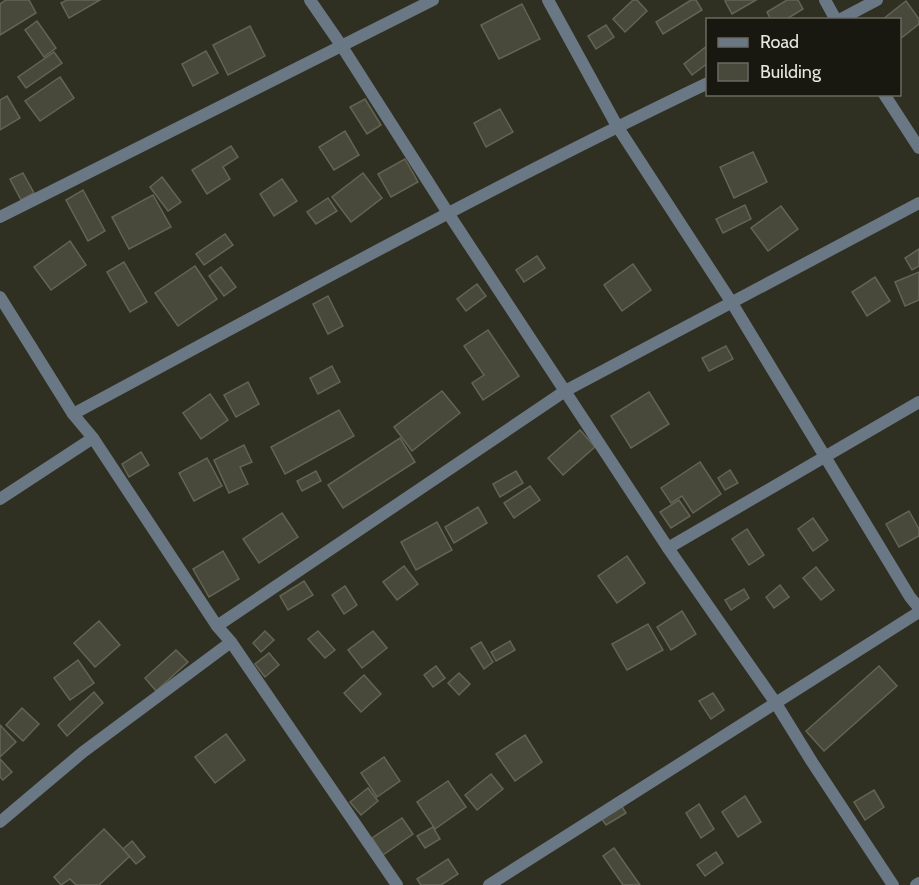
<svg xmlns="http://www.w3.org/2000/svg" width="919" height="885" viewBox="0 0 919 885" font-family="Cabin,sans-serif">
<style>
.building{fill:#49493b;stroke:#636454;stroke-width:1.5}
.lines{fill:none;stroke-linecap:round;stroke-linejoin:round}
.street{stroke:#6a7885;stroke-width:12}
</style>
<rect width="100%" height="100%" fill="#303022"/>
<g class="building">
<polygon points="6,0 29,0 36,13 0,35 0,4"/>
<polygon points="67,0 100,0 69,18 61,3"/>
<polygon points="633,0 637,0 647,11 625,32 613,19"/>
<polygon points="691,0 696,0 702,10 663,34 656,22"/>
<polygon points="756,0 732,14 725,1 726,0"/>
<polygon points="787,0 798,0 803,9 785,20 771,20 767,12"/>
<polygon points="906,1 919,19 919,24 900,39 900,20 883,19"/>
<polygon points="522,4 540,39 499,59 481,25"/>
<polygon points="37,21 56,48 44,57 25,30"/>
<polygon points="606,25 614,37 596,49 588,36"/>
<polygon points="250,26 265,56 228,75 213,45"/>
<polygon points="707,46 708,63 692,75 684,64"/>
<polygon points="206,51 218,73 193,86 182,64"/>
<polygon points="54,52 62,63 26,88 18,77"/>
<polygon points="60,77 74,98 40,121 25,101"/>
<polygon points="7,96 20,118 0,130 0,100"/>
<polygon points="365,99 381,125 367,134 350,107"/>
<polygon points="500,109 513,132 486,147 474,123"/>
<polygon points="345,131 359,155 334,170 319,147"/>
<polygon points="231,146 238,157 223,167 230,179 207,194 192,170"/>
<polygon points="753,152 767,182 734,198 720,167"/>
<polygon points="405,159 418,182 391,197 378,174"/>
<polygon points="23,173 34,193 21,200 10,179"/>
<polygon points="363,173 382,198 351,222 332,197"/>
<polygon points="162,177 181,202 168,211 150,187"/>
<polygon points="282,179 297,201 274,216 260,194"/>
<polygon points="83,190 105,231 88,241 66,200"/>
<polygon points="153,195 171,227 129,249 112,217"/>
<polygon points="328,198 337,211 316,224 307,212"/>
<polygon points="745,205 751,219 723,233 716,219"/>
<polygon points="781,206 798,229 768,251 751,228"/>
<polygon points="225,234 233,245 204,265 196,254"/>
<polygon points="70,241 86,265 51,290 34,267"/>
<polygon points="919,249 919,266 912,270 905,258"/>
<polygon points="537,256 545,268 524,282 516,270"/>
<polygon points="124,262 147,302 130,312 107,272"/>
<polygon points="633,264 651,290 622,311 604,285"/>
<polygon points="195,266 217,299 178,326 155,293"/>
<polygon points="221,267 236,287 224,296 209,276"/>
<polygon points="919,272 919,300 905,306 895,282"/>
<polygon points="875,277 890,301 867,316 852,292"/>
<polygon points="477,284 486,296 466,311 457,299"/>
<polygon points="328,296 343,326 328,334 313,304"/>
<polygon points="488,330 519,376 483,400 472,383 484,375 464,346"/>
<polygon points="726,346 733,359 709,371 702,358"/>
<polygon points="332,366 340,382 318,394 310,378"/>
<polygon points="248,382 259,404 236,417 224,395"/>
<polygon points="442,391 460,413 412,451 394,427"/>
<polygon points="649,392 669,424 631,448 611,416"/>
<polygon points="210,394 228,420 201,439 183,413"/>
<polygon points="339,410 354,436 285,474 271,447"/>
<polygon points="580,430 595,447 563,475 548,458"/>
<polygon points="400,438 415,462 343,508 328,485"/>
<polygon points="244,445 252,462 240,467 248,484 229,493 214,460"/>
<polygon points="141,452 149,465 129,477 122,464"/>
<polygon points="207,458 222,486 194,501 179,473"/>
<polygon points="700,462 721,494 693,513 682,496 671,503 661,488"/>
<polygon points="730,470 738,483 725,490 718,478"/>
<polygon points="316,471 321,481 302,491 297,481"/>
<polygon points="516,471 523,483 500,497 493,484"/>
<polygon points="530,486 540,500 514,518 504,503"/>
<polygon points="679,500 690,516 671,528 660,512"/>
<polygon points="478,507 487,523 454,543 445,527"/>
<polygon points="909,511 919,529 919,536 899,547 886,524"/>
<polygon points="282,513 298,537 259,563 243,539"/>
<polygon points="813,518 828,540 813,551 798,529"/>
<polygon points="437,522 452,550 416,570 401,542"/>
<polygon points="747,529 764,555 749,565 732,539"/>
<polygon points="223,551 239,579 209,597 193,569"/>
<polygon points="627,556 645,583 617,603 598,576"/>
<polygon points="404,566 418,584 397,600 383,582"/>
<polygon points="816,567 834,590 821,600 803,578"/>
<polygon points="304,581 313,595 288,610 280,596"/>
<polygon points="780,585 789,597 774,608 766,597"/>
<polygon points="345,586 357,605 344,614 332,595"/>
<polygon points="744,589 749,598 731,610 725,600"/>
<polygon points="682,611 696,634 671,650 657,627"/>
<polygon points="99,621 120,645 95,667 74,643"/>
<polygon points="648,624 663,650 627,670 612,644"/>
<polygon points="265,631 274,640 261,652 253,643"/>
<polygon points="318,631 335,650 325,658 308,639"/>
<polygon points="373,631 387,648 362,668 348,650"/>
<polygon points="510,641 515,650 496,661 491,652"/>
<polygon points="481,642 493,662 484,669 471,648"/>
<polygon points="176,650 188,662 156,691 145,678"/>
<polygon points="269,653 279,665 265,677 255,664"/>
<polygon points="78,660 94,683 70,700 54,678"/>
<polygon points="436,666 445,678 433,687 424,675"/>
<polygon points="879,666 897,686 824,751 806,731"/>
<polygon points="459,673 470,684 459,695 448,683"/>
<polygon points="364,675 381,694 361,712 344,693"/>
<polygon points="94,692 103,703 67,736 58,725"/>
<polygon points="713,693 724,710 711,719 699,701"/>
<polygon points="22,708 39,724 23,741 6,725"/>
<polygon points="0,725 16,742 0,757"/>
<polygon points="226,734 245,760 215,783 195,757"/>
<polygon points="525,735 542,762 515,781 496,754"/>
<polygon points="384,757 400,781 377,797 361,773"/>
<polygon points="0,759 12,772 3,780 0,777"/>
<polygon points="491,774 503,789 477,810 465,795"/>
<polygon points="448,781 466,807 435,829 417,802"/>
<polygon points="368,788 378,801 361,815 350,802"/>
<polygon points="874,790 884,807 865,820 854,802"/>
<polygon points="745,796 761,822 738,837 722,812"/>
<polygon points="619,802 626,813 606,825 599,815"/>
<polygon points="699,804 714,829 701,838 686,813"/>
<polygon points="402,818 413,834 383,855 372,838"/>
<polygon points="433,827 440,839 425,848 417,836"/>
<polygon points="104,829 130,856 99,885 76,885 70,879 61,885 54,877"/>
<polygon points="132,841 145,857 136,864 123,849"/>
<polygon points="614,848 640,885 623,885 603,856"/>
<polygon points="716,852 723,863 705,876 697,865"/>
<polygon points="448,859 458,874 441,885 421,885 417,879"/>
</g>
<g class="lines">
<g class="street">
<polyline points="310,0 341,45 448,213 668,548 775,702 812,762 893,885"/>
<polyline points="548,0 617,126 732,303 910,597 919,608"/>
<polyline points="825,0 836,20"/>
<polyline points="839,20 877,0"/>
<polyline points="884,94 919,148"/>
<polyline points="0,217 433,0"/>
<polyline points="0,297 73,414 93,438 217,626 231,642 397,885"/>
<path d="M 73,414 C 283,301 492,186 708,83"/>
<polyline points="0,499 93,438"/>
<polyline points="668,548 919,402"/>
<polyline points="217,626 565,391 919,203"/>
<polyline points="0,822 83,752 231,642"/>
<polyline points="489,885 919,612"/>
<polyline points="916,885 919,883"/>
</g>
</g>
<rect x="706" y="18" width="195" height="78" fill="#181811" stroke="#6a6a63" stroke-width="1.5"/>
<rect x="718" y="38" width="30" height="9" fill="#6a7885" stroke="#6a6a63" stroke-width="1.5"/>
<text x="760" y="48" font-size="18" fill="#e6e6dd">Road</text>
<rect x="718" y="63" width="30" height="18" fill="#49493b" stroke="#6a6a63" stroke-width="1.5"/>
<text x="760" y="78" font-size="18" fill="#e6e6dd">Building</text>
</svg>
